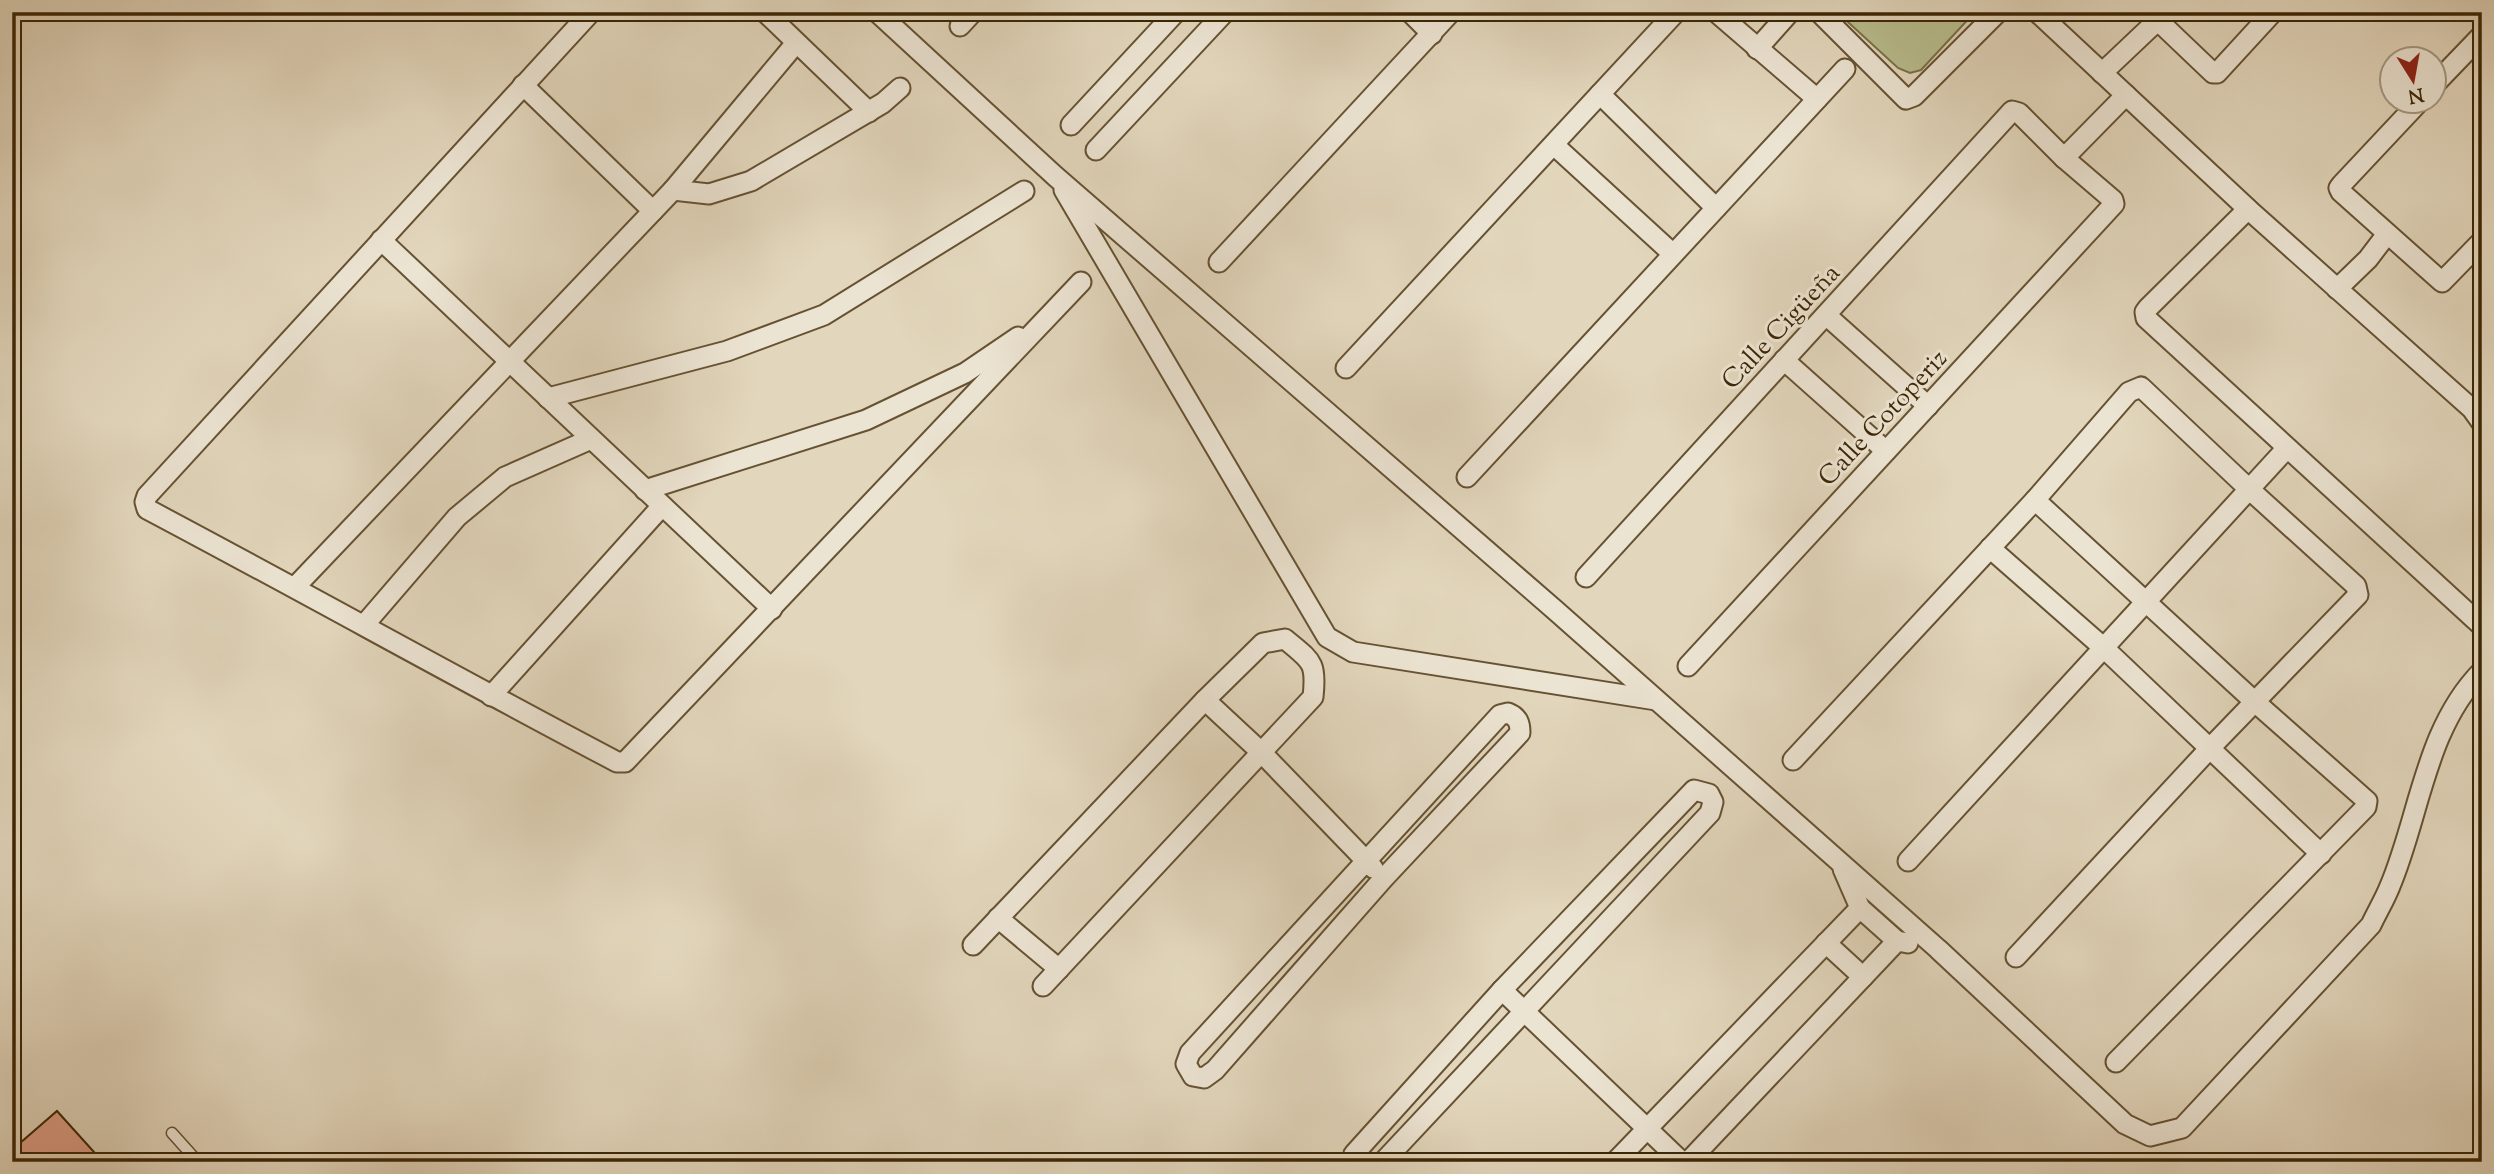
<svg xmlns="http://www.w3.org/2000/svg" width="2494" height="1174" viewBox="0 0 2494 1174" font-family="'Sorts Mill Goudy',serif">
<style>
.green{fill:#b8bc8d;stroke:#7a7148;stroke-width:2}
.building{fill:#dd9d84;stroke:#3c2604;stroke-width:2}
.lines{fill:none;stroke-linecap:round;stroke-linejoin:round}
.lane-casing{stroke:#665232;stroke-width:13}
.street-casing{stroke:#665232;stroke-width:23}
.lane{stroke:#ece4d3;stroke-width:10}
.street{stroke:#ece4d3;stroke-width:19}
.labels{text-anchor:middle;stroke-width:6;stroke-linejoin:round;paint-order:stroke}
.street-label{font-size:26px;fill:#3c2604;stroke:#ece4d3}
</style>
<rect width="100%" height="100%" fill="#e2d6bc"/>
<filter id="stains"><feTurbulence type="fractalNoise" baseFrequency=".00286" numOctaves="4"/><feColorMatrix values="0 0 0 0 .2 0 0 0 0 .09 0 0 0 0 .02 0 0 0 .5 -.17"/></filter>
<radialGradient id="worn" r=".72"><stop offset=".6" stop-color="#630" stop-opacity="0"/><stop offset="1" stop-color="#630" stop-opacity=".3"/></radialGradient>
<polygon class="green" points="1837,12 1975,12 1921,70 1910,73 1898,68"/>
<polygon class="building" points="57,1111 103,1162 12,1162 12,1150"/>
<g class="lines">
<g class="lane-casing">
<polyline id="lane" points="172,1133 198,1162"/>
</g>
<g class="street-casing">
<g id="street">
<path d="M 591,12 L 147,496 L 145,502 L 147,509 C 304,592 459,679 617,762 L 625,762 L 1081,282"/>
<polyline points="765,12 869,112"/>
<path d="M 877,12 L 1055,176 L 1555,610 L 1938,949 L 2125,1124 L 2150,1136 L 2182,1128 L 2371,925 C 2377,912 2385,899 2390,886 C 2420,815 2425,729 2482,671"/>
<polyline points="1410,12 1432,34"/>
<polyline points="1716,12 1817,99"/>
<polyline points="1819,12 1906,99 1914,96 1998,12"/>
<polyline points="2037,12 2248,209 2472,409 2482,423"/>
<polyline points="2149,12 2213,73 2217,73 2273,12"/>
<polyline points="960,26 973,12"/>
<polyline points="1757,49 1790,12"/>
<polyline points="2102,73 2158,20"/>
<polyline points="523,85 653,211"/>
<polyline points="2434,85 2482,35"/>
<polyline points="1600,94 1716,208"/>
<polyline points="2419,102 2342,184 2339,188 2341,192 2442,282 2482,241"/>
<polyline points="1071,125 1176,12"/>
<polyline points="1554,145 1673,254"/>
<polyline points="1096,150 1225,12"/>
<polyline points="2064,158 2126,95"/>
<polyline points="673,190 709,194 751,181 883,103 900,88"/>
<polyline points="1064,190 1327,637 1353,652 1656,700"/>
<polyline points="2248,209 2148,308 2145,312 2146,318 2482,626"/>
<polyline points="381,240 772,609"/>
<polyline points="1219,262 1451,12"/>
<polyline points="2337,289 2368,259 2387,234"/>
<polyline points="1826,315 1928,406"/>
<polyline points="1784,360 1886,451"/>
<polyline points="1346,368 1676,12"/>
<polyline points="548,398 727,351 824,315 1024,191"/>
<polyline points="1467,477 1845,69"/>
<polyline points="645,490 866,420 965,373 1018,337"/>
<polyline points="2035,500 2255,702 2367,801 2366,807 2116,1062"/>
<polyline points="1990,548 2105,649 2321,854"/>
<polyline points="1586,577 2012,111 2019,113 2064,158 2113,200 2114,204 1688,666"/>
<polyline points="295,587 673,190 796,43"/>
<polyline points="364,625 457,517 505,477 591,439"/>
<polyline points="491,696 662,506"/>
<polyline points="1205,700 1261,752 1373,868"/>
<path d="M 1508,713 C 1518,717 1520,723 1520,733 L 1384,878 L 1215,1070 L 1204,1078 L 1193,1076 L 1186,1064 L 1190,1053 L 1500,715 Z"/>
<polyline points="1793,760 2035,500 2129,392 2141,387 2249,489 2356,586 2358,595 2211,747 2016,957"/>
<polyline points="1908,861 2287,448"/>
<polyline points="1843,869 1860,908 1897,941 1908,943"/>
<polyline points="998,918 1059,969"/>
<polyline points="1826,943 1863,977"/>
<path d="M 973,945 L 1205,700 L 1263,643 L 1285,639 C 1311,661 1317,661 1313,697 L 1043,986"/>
<polyline points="1502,990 1682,1162"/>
<polyline points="1358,1162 1354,1154 1502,990 1694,790 1709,794 1713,802 1710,813 1383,1162"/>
<polyline points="1615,1162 1860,908"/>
<polyline points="1688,1162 1897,941"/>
</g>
</g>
<use href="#lane" class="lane"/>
<use href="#street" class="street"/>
</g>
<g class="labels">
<g class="street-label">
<text transform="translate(1780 326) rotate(-47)" y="9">Calle Cigüeña</text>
<text transform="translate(1882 417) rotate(-47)" y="9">Calle Cotoperiz</text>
</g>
</g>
<rect width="2494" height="1174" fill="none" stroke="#e2d6bc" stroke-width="42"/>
<rect x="14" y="14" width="2466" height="1146" fill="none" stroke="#3c2604" stroke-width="3.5"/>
<rect x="21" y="21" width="2452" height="1132" fill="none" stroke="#3c2604" stroke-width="2"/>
<g transform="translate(2413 80) rotate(169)"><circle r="33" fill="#ece4d3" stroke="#a69880" stroke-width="2"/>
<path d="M0-5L12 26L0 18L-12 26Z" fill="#8f2418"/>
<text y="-10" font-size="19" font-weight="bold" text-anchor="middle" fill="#3c2604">N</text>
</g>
<rect width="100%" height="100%" filter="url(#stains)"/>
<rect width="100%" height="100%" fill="url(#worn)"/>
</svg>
